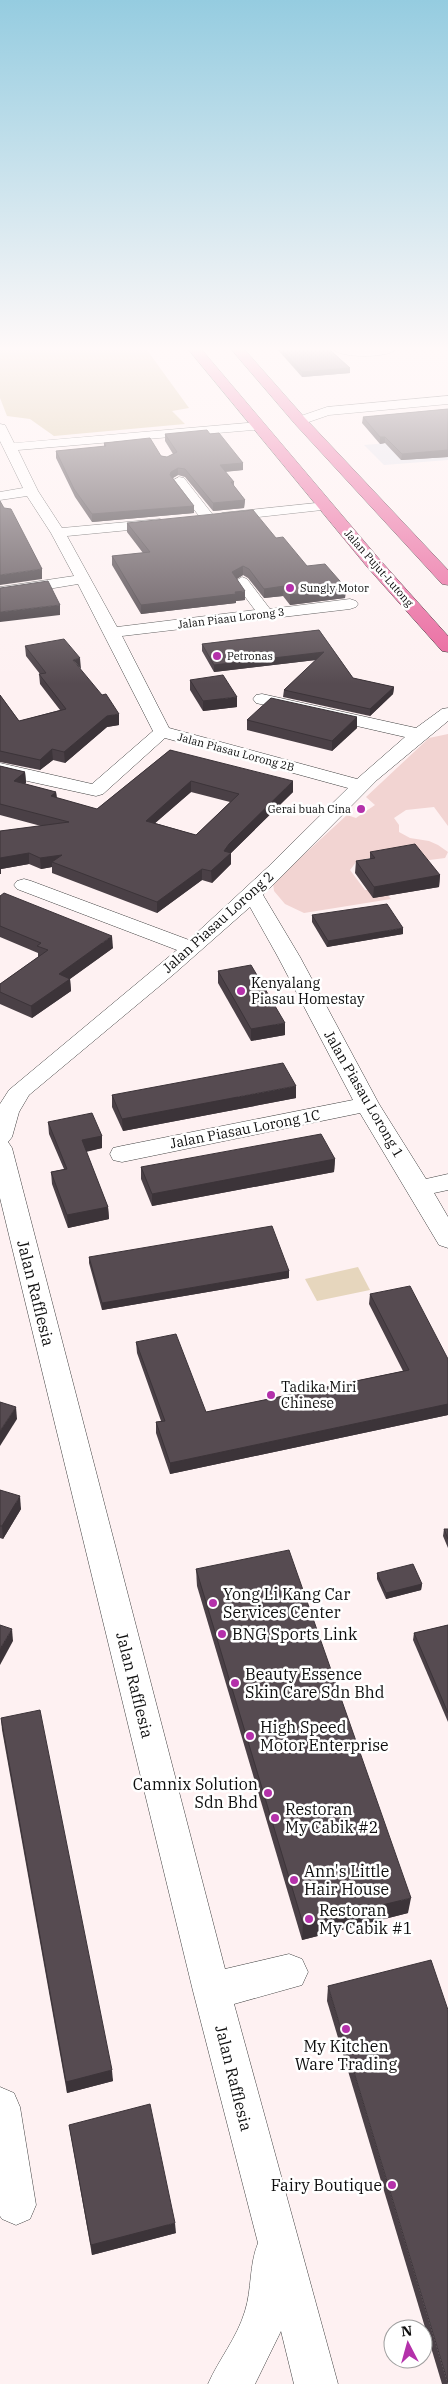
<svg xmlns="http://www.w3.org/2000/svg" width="448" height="2384" viewBox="0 0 448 2384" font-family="'IBM Plex Serif',serif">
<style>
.industrial{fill:#e4e3ec}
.farmland{fill:#f2d4d2}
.green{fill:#e6d6bd}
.forest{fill:#d6c39d}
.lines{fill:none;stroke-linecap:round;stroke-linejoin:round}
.street-casing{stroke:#414141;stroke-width:1}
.highway-casing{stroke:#1f1f1f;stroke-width:1}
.street{fill:#fff;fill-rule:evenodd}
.highway{fill:#e9649c;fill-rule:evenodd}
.wall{fill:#4a4046;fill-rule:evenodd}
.shaded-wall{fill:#3c3439}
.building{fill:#564b51;stroke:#3c3439;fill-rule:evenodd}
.poi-dot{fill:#b431aa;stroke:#fff;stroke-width:2}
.labels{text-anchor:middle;stroke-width:5;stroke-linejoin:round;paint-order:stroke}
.far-street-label{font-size:11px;fill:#0e0e0e;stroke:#fff}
.far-poi-label{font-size:11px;fill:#0e0e0e;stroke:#fff;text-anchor:start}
.street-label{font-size:14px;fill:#0e0e0e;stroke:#fff}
.poi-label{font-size:14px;fill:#0e0e0e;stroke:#fff;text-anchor:start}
.near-street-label{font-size:16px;fill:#0e0e0e;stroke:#fff}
.near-poi-label{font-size:16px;fill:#0e0e0e;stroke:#fff;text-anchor:start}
</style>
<rect width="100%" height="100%" fill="#fef1f2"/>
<polygon class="industrial" points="448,438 448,460 384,465 364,445"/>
<polygon class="farmland" points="448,734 448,826 434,807 406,810 394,818 399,825 399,832 410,838 429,841 438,845 448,852 445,858 422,861 382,855 357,861 350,870 365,890 383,890 391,899 304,913 285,904 274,891 273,883 347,815 356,818 375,805 366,797 429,738"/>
<polygon class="green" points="358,1267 370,1290 317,1301 305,1279"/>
<polygon class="forest" points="0,350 147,350 189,408 172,411 185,424 54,436 30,419 7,416 0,398"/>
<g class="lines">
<g class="street-casing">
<g id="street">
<path d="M 334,350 L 395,350 C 385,358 344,358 334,350 Z"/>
<polygon points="448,396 448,404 329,415 300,425 294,421 295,418 327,407"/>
<path d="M 259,422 L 264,423 L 265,426 L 264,429 L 18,450 L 38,491 L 62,528 L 160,519 L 167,523 L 160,527 L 67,536 L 117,627 L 255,610 L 234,582 L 242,577 L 247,579 L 270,609 L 350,599 L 356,601 L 358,604 L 356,607 L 350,609 L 122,636 L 169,728 L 357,779 L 405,737 L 256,703 L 253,699 L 256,695 L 262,694 L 416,728 L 442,709 L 448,708 L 448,721 L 377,780 L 263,895 L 300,957 L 379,1104 L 426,1179 L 448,1174 L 448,1190 L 434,1193 L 448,1217 L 448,1248 L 439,1245 L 360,1113 L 122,1162 L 113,1160 L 110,1154 L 113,1148 L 122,1146 L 353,1100 L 278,957 L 250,907 L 174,974 L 29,1095 L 19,1112 L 12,1137 L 8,1142 L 12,1148 L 225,1969 L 289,1954 L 302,1959 L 308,1972 L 302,1985 L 234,2004 L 338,2384 L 294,2384 L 281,2331 L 255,2384 L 208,2384 C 219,2359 237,2338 245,2311 C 252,2289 249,2265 258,2243 L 193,1991 L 0,1198 L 0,1104 L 9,1090 L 177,950 L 17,889 L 14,885 L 17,881 L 24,879 L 31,881 L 189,940 L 268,867 L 348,788 L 165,738 L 103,794 L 96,796 L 0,775 L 0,763 L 92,784 L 153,731 L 78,584 L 0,597 L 0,587 L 74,576 L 51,533 L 27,496 L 0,500 L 0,492 L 23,488 L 0,441 L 0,424 L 5,425 L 14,443 Z"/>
<polygon points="179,477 184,478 213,515 215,518 213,521 203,521 174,484 172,481"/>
<polygon points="326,502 331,503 333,506 331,509 222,521 215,517 222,513"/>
<polygon points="0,2087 14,2093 20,2107 36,2205 30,2219 16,2225 2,2219 0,2216"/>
</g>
</g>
<g class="highway-casing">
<g id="highway">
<polygon points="189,350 202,350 380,560 448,636 448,652 442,651 368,568"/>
<polygon points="232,350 245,350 305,418 448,570 448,585 442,584 295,424"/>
</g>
</g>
<use href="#street" class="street"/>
<use href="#highway" class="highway"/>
</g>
<g class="wall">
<polygon points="278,350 330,350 350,368 350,373 302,377"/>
<polygon points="448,409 448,457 401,460 385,443 380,444 362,423 363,417"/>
<polygon points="165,434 210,434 243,463 243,470 225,472 234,482 234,486 245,500 244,508 213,511 185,477 178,475 173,478 194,506 194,513 92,522 75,497 56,458 56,451 104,447 104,443 167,457 173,454 165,441"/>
<polygon points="127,523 276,538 307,566 346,588 345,598 290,605 283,596 264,598 248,578 243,575 237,579 245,600 236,601 236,603 141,614 112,565 112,556 143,553 127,532"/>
<polygon points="319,630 353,678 394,687 393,694 370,716 283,697 284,690 316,660 214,672 202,651 202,644"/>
<polygon points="25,646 80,669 119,725 107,727 65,763 53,760 40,770 0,762 0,695 19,721 60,710 40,684 39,674 40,674 26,656"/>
<polygon points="190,680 237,707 203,711 190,690"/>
<polygon points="357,717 357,728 332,751 247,730 247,720"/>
<path d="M 170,750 L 293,792 L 231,853 L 231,864 L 212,883 L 202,880 L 157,913 L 52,873 L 52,867 L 41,869 L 29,864 L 1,869 L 1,874 L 0,874 L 0,831 L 41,826 L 0,815 L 0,766 L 25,772 L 26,783 L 25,784 L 56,792 L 57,798 L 97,809 ZM 191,792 L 230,802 L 196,835 L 155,823 Z"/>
<polygon points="370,852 440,875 439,887 373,898 355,873 356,861 370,859"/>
<polygon points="0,896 113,948 70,979 71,991 32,1018 0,1004 0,984 38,957 38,953 0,937"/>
<polygon points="312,915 403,934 327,947 312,922"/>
<polygon points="218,971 285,1035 251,1041 218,983"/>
<polygon points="112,1095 296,1098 123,1131 112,1107"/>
<polygon points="48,1122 102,1136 102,1148 86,1152 108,1207 109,1219 68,1228 52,1184 51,1172 64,1169 49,1134"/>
<polygon points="335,1159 334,1172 152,1206 141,1179 141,1167"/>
<polygon points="89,1257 289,1271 289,1278 102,1310 89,1263"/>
<polygon points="370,1294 448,1359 448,1415 170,1474 156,1433 156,1422 161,1421 137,1353 136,1342 206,1412 403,1371 369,1304"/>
<polygon points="0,1490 21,1509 3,1539 0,1538"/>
<polygon points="444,1529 448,1529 448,1548 443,1536"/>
<polygon points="196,1569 408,1913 302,1940 197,1586"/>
<polygon points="377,1573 422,1584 421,1590 386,1599 377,1579"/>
<polygon points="448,1625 448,1722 413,1640 414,1633"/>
<polygon points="1,1718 113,2081 67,2093 2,1730"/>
<polygon points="328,1986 448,2384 442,2384 327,2001"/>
<polygon points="69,2125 176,2233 92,2255"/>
</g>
<g class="shaded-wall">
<polygon points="350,368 350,373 302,377 302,372"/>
<polygon points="380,437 385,437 385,443 380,444"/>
<polygon points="448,450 448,457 401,460 402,454"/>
<polygon points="243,463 243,470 220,472 220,465"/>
<polygon points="178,468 178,475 171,479 171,472"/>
<polygon points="245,500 244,508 213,511 213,503"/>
<polygon points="194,506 194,513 92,522 92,514"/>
<polygon points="243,566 243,575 232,582 232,572"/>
<polygon points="42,569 42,579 0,585 0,575"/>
<polygon points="284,586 283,596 264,598 264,589"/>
<polygon points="346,588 345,598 290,605 290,595"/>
<polygon points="245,591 245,600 236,601 236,603 141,614 141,605"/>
<polygon points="60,605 60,615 0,622 0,612"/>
<polygon points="324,652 324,659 214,672 214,665"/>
<polygon points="80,658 81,669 73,660"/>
<polygon points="394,687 393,694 370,716 370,709"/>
<polygon points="237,697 237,707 203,711 203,701"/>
<polygon points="119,714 119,725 107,727 65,763 64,752 107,716"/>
<polygon points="357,717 357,728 332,751 332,741"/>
<polygon points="52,749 53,760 40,770 40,760"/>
<polygon points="25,772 26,783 15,792 14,781"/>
<polygon points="191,781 191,792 146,831 146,821"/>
<polygon points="293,781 293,792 231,853 231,864 212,883 211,871 224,851 229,844"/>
<polygon points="56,792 57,803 51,796"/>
<polygon points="29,853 29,864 1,869 1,874 0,874 0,858"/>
<polygon points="62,855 52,862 52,867 41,869 40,858"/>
<polygon points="202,869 202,880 157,913 157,902"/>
<polygon points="440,875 439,887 373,898 374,887"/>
<polygon points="403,928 403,934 327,947 328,941"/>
<polygon points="112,936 113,948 60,986 59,974"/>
<polygon points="70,979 71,991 32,1018 31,1006"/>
<polygon points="285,1023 285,1035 251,1041 251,1029"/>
<polygon points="296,1086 296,1098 123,1131 122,1119"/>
<polygon points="102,1136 102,1148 83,1152 82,1140"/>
<polygon points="335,1159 334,1172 152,1206 152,1194"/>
<polygon points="108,1207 109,1219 68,1228 67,1215"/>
<polygon points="289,1271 289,1278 102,1310 102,1303"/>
<polygon points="448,1404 448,1415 170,1474 170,1463"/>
<polygon points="16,1407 17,1419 0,1446 0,1431"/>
<polygon points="20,1496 21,1509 3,1539 2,1526"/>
<polygon points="422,1584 421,1590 386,1599 386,1593"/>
<polygon points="12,1629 13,1641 0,1665 0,1649"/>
<polygon points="411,1898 408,1913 302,1940 303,1924"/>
<polygon points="112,2070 113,2081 67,2093 66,2082"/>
<polygon points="175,2223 176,2233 92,2255 91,2245"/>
</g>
<g class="building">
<polygon points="282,350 330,350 350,368 302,372"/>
<polygon points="448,409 448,450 402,454 385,437 380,437 363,417"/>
<polygon points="207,430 210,434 219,433 243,463 220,465 234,482 231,482 245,500 213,503 185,469 178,468 171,472 170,475 194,506 92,514 74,489 56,451 106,446 104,443 150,438 161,456 167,457 177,452 165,434"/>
<polygon points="0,501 4,508 11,509 42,569 0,575"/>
<polygon points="253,510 276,538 283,537 307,566 325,564 346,588 290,595 284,586 264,589 249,569 243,566 232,572 245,591 235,592 236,594 141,605 112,556 150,552 127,523"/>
<polygon points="48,581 60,605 0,612 0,588"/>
<polygon points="319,630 353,678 394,687 370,709 284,690 324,652 214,665 202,644"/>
<polygon points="64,639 80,658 73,660 102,695 106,694 119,714 107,716 64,752 52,749 40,760 0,751 0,695 19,721 66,709 39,674 46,673 25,646"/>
<polygon points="223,675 237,697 203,701 190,680"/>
<polygon points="271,698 357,717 332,741 247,720"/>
<path d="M 170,750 L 293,781 L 229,844 L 224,851 L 231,853 L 211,871 L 202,869 L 157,902 L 52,862 L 62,855 L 40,858 L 29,853 L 0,858 L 0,831 L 69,822 L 0,804 L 0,766 L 25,772 L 14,781 L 56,792 L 51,796 L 97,809 ZM 191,781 L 239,794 L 196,835 L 146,821 Z"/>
<polygon points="415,844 440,875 374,887 356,861 375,858 370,852"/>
<polygon points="4,893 112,936 59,974 70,979 31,1006 0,992 0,984 48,950 37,946 41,943 0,926 0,896"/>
<polygon points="387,904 403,928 328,941 312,915"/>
<polygon points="251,965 285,1023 251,1029 218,971"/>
<polygon points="283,1063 296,1086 122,1119 112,1095"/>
<polygon points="92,1113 102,1136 82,1140 108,1207 67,1215 51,1172 67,1169 48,1122"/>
<polygon points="321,1134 335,1159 152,1194 141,1167"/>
<polygon points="272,1226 289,1271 102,1303 89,1257"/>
<polygon points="410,1286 448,1359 448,1404 170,1463 156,1422 165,1421 136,1342 176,1334 206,1412 409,1370 370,1294"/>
<polygon points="0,1402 16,1407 0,1431"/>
<polygon points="0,1490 20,1496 2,1526 0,1526"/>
<polygon points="444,1529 448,1529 448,1539"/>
<polygon points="289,1550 411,1898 303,1924 196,1569"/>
<polygon points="413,1564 422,1584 386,1593 377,1573"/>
<polygon points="0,1625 12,1629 0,1649"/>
<polygon points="448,1625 448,1713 414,1633"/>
<polygon points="40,1710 112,2070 66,2082 1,1718"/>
<polygon points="431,1960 448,2010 448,2383 328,1986"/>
<polygon points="150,2104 175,2223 91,2245 69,2125"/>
</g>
<linearGradient id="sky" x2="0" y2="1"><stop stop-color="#95cce0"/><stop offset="0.51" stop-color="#fff9f9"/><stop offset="1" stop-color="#fff9f9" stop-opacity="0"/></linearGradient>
<rect width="448" height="684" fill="url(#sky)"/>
<g class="poi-dot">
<circle cx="290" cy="588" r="5"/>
<circle cx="217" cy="656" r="5"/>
<circle cx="361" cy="809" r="5"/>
<circle cx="241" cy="991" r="5"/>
<circle cx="271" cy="1395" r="5"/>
<circle cx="213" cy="1603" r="5"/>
<circle cx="222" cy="1634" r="5"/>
<circle cx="235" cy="1683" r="5"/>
<circle cx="250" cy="1736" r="5"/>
<circle cx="268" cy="1793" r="5"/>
<circle cx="275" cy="1818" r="5"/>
<circle cx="294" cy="1880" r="5"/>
<circle cx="309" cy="1919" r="5"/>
<circle cx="346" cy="2029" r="5"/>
<circle cx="392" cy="2185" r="5"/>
</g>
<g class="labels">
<g class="far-street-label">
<text transform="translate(379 568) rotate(49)" y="4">Jalan Pujut-Lutong</text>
<text transform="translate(231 618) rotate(-7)" y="4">Jalan Piaau Lorong 3</text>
<text transform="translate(236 752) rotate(15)" y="4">Jalan Piasau Lorong 2B</text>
</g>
<g class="far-poi-label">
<text x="300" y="592">Sungly Motor</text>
<text x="227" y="660">Petronas</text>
<text x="351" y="813" text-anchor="end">Gerai buah Cina</text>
</g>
<g class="street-label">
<text transform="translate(218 922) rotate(-42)" y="5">Jalan Piasau Lorong 2</text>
<text transform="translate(364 1094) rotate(60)" y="5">Jalan Piasau Lorong 1</text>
<text transform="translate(245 1129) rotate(-11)" y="5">Jalan Piasau Lorong 1C</text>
</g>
<g class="poi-label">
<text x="251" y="988">Kenyalang<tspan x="251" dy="16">Piasau Homestay</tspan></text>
<text x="281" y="1392">Tadika Miri<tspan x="281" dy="16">Chinese</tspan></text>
</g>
<g class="near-street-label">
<text transform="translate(36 1293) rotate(76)" y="6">Jalan Rafflesia</text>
<text transform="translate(135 1685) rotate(76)" y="6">Jalan Rafflesia</text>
<text transform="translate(234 2078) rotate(76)" y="6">Jalan Rafflesia</text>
</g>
<g class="near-poi-label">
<text x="223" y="1600">Yong Li Kang Car<tspan x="223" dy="18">Services Center</tspan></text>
<text x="232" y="1640">BNG Sports Link</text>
<text x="245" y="1680">Beauty Essence<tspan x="245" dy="18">Skin Care Sdn Bhd</tspan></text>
<text x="260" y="1733">High Speed<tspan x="260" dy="18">Motor Enterprise</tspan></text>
<text x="258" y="1790" text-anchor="end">Camnix Solution<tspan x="258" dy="18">Sdn Bhd</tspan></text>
<text x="285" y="1815">Restoran<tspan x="285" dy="18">My Cabik #2</tspan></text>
<text x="304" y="1877">Ann's Little<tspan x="304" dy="18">Hair House</tspan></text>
<text x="319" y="1916">Restoran<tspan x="319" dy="18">My Cabik #1</tspan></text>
<text x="346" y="2052" text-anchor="middle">My Kitchen<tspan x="346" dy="18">Ware Trading</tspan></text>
<text x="382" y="2191" text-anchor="end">Fairy Boutique</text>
</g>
</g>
<g transform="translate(408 2344) rotate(354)"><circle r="24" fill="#ffffff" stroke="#9f9f9f"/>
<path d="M0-4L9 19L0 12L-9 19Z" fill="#b431aa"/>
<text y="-8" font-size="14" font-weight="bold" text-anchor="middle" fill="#0e0e0e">N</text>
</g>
</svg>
